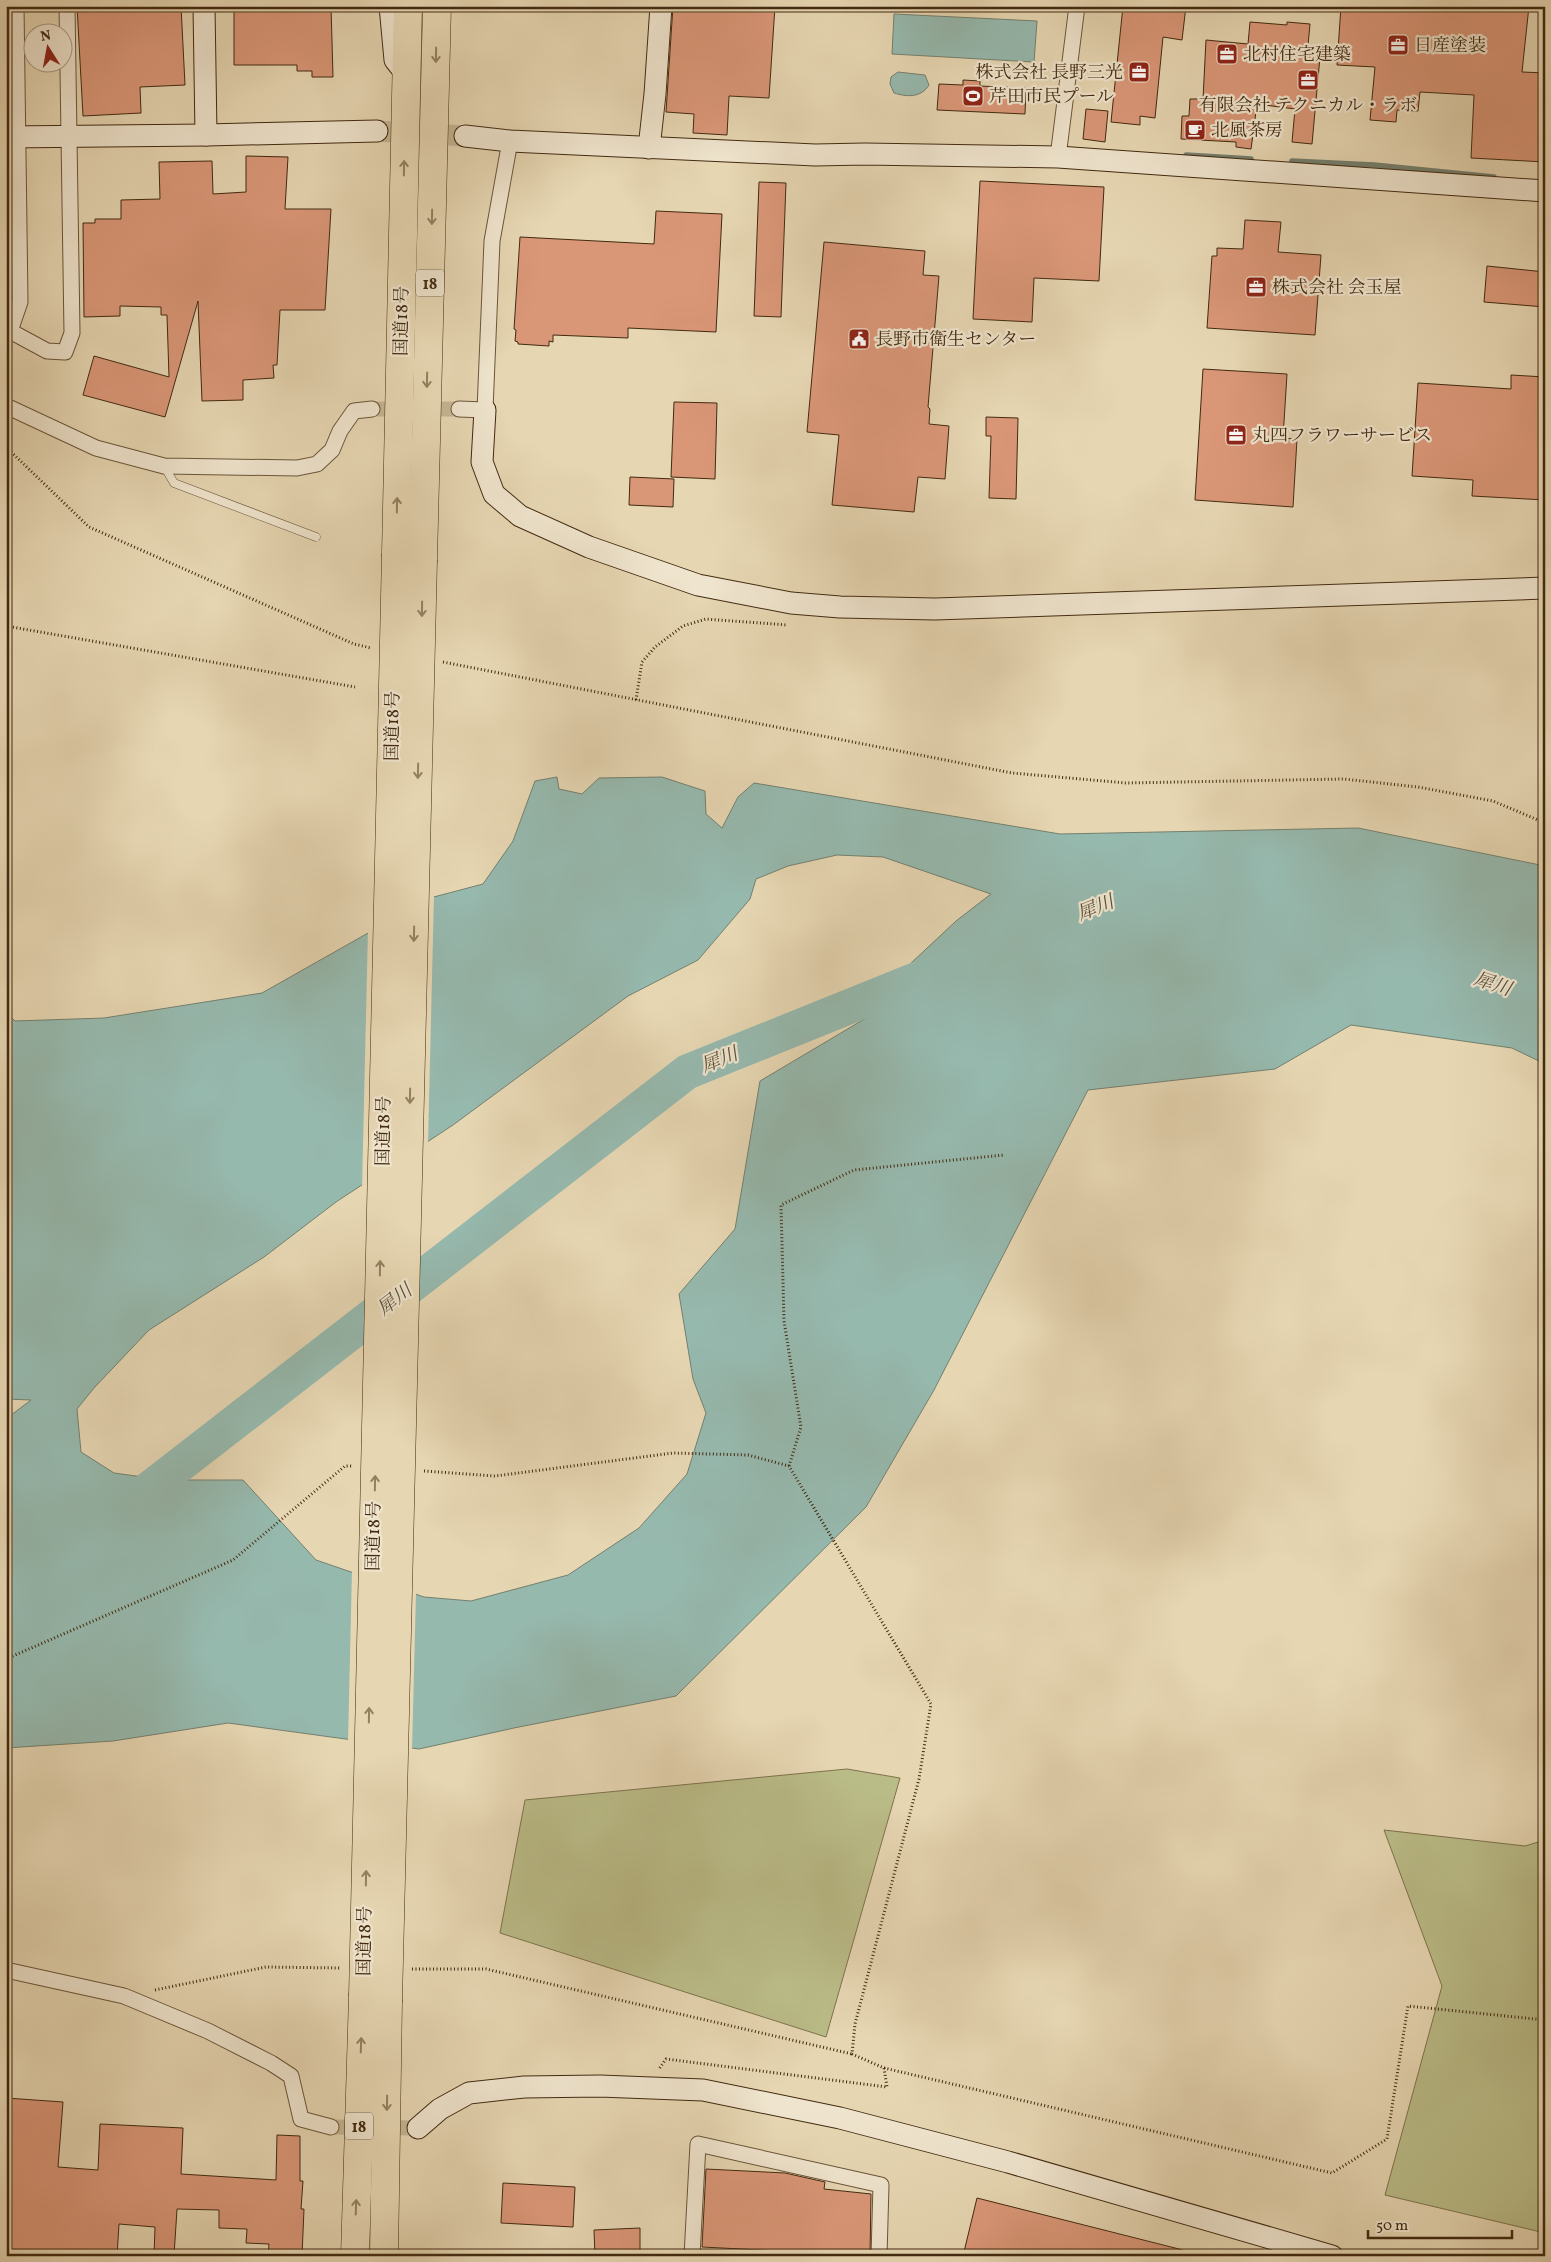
<svg xmlns="http://www.w3.org/2000/svg" width="1551" height="2262" viewBox="0 0 1551 2262" font-family="Vollkorn,'Noto Serif JP',serif">
<style>
.green{fill:#babc88;stroke:#7e734c}
.water{fill:#96b9ae;stroke:#74806f;fill-rule:evenodd}
.pier{fill:#e6d6b2}
.lines{fill:none;stroke-linecap:round;stroke-linejoin:round}
.stream{stroke:#74806f;stroke-width:5.5}
.river{stroke:#96b9ae;stroke-width:35}
.building{fill:#da9778;stroke:#422a10}
.street-tunnel{stroke:#c5b492;stroke-width:15;stroke-dasharray:15 8;stroke-linecap:butt}
.secondary-tunnel{stroke:#c5b492;stroke-width:21;stroke-dasharray:21 11;stroke-linecap:butt}
.lane-casing{stroke:#6b5538;stroke-width:9}
.street-casing{stroke:#6b5538;stroke-width:17}
.secondary-casing{stroke:#422a10;stroke-width:23}
.highway-casing{stroke:#422a10;stroke-width:29}
.path{stroke:#422a10;stroke-width:3;stroke-dasharray:1 2.5;stroke-linecap:butt}
.lane{stroke:#efe4cd;stroke-width:8}
.street{stroke:#efe4cd;stroke-width:15}
.secondary{stroke:#efe4cd;stroke-width:21}
.highway{stroke:#e6d6b2;stroke-width:28}
.highway-bridge-casing{stroke:#422a10;stroke-width:29;stroke-linecap:butt}
.highway-bridge{stroke:#e6d6b2;stroke-width:28}
.oneway{stroke:#948061}
.labels{text-anchor:middle;stroke-width:4.5;stroke-linejoin:round;paint-order:stroke}
.shield{fill:#efe4cd;stroke:#766249;stroke-width:1}
.shield-label{font-size:16px;font-weight:bold;fill:#422a10}
.poi-label{font-size:18px;fill:#422a10;stroke:#efe4cd;text-anchor:start}
.street-label{font-size:18px;fill:#422a10;stroke:#efe4cd}
.water-label{font-size:19px;font-style:italic;fill:#574e38;stroke:#efe4cd}
</style>
<rect width="100%" height="100%" fill="#e6d6b2"/>
<filter id="stains"><feTurbulence type="fractalNoise" baseFrequency=".004" numOctaves="4"/><feColorMatrix values="0 0 0 0 .2 0 0 0 0 .09 0 0 0 0 .02 0 0 0 .5 -.17"/></filter>
<radialGradient id="worn" r=".72"><stop offset=".6" stop-color="#630" stop-opacity="0"/><stop offset="1" stop-color="#630" stop-opacity=".3"/></radialGradient>
<g class="green">
<polygon points="847,1769 900,1778 826,2037 500,1933 525,1800"/>
<polygon points="1384,1830 1525,1846 1545,1840 1545,2233 1385,2195 1442,1986"/>
</g>
<g class="water">
<polygon points="894,14 1037,21 1034,62 892,54"/>
<path d="M 898,72 L 925,75 L 929,85 C 921,98 907,97 894,93 L 890,84 L 891,77 Z"/>
<path d="M 557,777 L 559,789 L 582,794 L 599,778 L 662,777 L 705,791 L 706,814 L 722,828 L 738,797 L 754,783 L 1060,834 L 1358,828 L 1545,866 L 1545,1064 L 1512,1048 L 1351,1025 L 1275,1069 L 1088,1090 L 934,1390 L 866,1507 L 676,1696 L 514,1728 L 419,1749 L 228,1723 L 113,1741 L 6,1748 L 6,1419 L 31,1400 L 6,1399 L 6,1012 L 15,1021 L 104,1018 L 262,993 L 430,898 L 483,884 L 513,841 L 535,781 ZM 837,855 L 883,857 L 991,894 L 956,921 L 894,979 L 883,1008 L 760,1081 L 735,1229 L 679,1294 L 693,1379 L 706,1413 L 687,1474 L 639,1528 L 568,1575 L 471,1601 L 424,1597 L 316,1560 L 243,1480 L 165,1480 L 114,1473 L 81,1452 L 77,1409 L 94,1388 L 149,1330 L 264,1257 L 336,1202 L 453,1125 L 628,996 L 698,960 L 750,899 L 756,879 L 788,866 Z"/>
</g>
<g class="pier">
<polygon points="434,894 428,1144 362,1188 368,929"/>
<polygon points="352,1570 416,1592 412,1750 348,1742"/>
</g>
<g class="lines">
<g class="stream">
<polyline points="1186,155 1251,159"/>
<polyline points="1292,161 1374,165 1494,177"/>
</g>
<polyline class="river" points="123,1509 687,1072 935,972"/>
</g>
<g class="building">
<polygon points="77,6 181,6 185,85 140,87 141,113 83,116"/>
<polygon points="331,6 333,77 312,77 312,71 297,71 297,65 234,65 234,7"/>
<polygon points="673,6 775,6 769,98 729,96 727,135 693,133 694,114 666,112"/>
<polygon points="1123,6 1186,6 1182,40 1163,37 1155,118 1140,116 1140,125 1111,122"/>
<polygon points="1341,6 1529,6 1522,72 1545,73 1545,162 1471,158 1474,95 1420,92 1418,111 1397,110 1396,122 1370,120 1375,67 1337,65"/>
<polygon points="1250,22 1287,25 1287,22 1310,24 1307,56 1320,57 1312,144 1292,142 1295,109 1257,104 1251,149 1236,147 1236,142 1181,139 1182,116 1189,116 1190,99 1203,99 1206,40 1248,44"/>
<polygon points="963,80 980,81 980,86 1026,88 1025,114 937,110 939,84 963,85"/>
<polygon points="1086,109 1108,111 1105,142 1083,139"/>
<polygon points="246,156 288,157 285,209 331,209 325,310 280,310 277,365 273,365 274,378 243,380 243,400 202,401 198,301 165,417 83,395 94,356 169,377 167,315 161,315 161,307 120,306 120,316 84,317 83,223 95,223 95,219 121,219 121,200 160,199 159,162 212,161 213,194 246,192"/>
<polygon points="980,181 1104,187 1099,281 1034,278 1032,322 973,319"/>
<polygon points="759,182 786,183 781,317 754,316"/>
<polygon points="656,211 722,214 716,332 628,328 628,338 553,335 553,342 549,341 549,346 518,344 518,342 515,341 516,330 514,329 520,237 654,244"/>
<polygon points="1245,220 1281,222 1278,252 1321,255 1315,335 1207,328 1212,256 1217,256 1217,248 1243,249"/>
<polygon points="824,242 925,251 923,275 939,276 928,407 930,409 929,424 949,426 945,479 918,477 914,512 832,505 839,435 807,432"/>
<polygon points="1487,266 1545,272 1545,307 1484,302"/>
<polygon points="1203,369 1287,374 1283,438 1297,439 1293,507 1195,500"/>
<polygon points="1511,375 1545,377 1545,500 1472,496 1473,480 1412,476 1418,383 1511,389"/>
<polygon points="674,402 717,403 715,479 671,477"/>
<polygon points="986,417 1018,418 1016,499 989,498 991,436 986,436"/>
<polygon points="630,477 674,479 673,507 629,505"/>
<polygon points="6,2098 63,2102 58,2167 98,2170 100,2124 183,2128 181,2174 276,2180 277,2135 300,2136 300,2181 303,2181 301,2209 304,2209 302,2256 268,2256 269,2244 246,2243 247,2229 219,2228 219,2210 177,2209 174,2256 154,2256 155,2227 119,2224 117,2256 6,2256"/>
<polygon points="706,2169 785,2173 825,2182 824,2189 871,2194 870,2256 820,2256 820,2253 702,2247"/>
<polygon points="503,2183 575,2187 573,2227 501,2223"/>
<polygon points="977,2198 1183,2250 1183,2256 963,2256"/>
<polygon points="640,2228 640,2256 595,2256 594,2230"/>
</g>
<g class="lines">
<g class="street-tunnel">
<polyline points="372,409 459,409"/>
<polyline points="331,2127 418,2128"/>
</g>
<polyline class="secondary-tunnel" points="377,131 465,136"/>
<g class="lane-casing">
<polyline id="lane" points="164,466 174,483 316,537"/>
</g>
<g class="street-casing">
<g id="street">
<polyline points="16,6 20,302 10,331 47,351 65,352 72,333 67,6"/>
<polyline points="1058,157 1077,6"/>
<polyline points="6,406 96,448 164,466 297,468 317,464 332,450 340,431 354,411 372,409"/>
<polyline points="459,409 485,410 492,241 510,141"/>
<polyline points="6,1970 124,1996 208,2031 271,2063 291,2076 301,2119 331,2127"/>
<polyline points="692,2256 698,2144 881,2185 879,2256"/>
</g>
</g>
<g class="secondary-casing">
<g id="secondary">
<polyline points="204,6 206,135 377,131"/>
<polyline points="390,6 395,60 403,70"/>
<polyline points="465,136 510,141 815,155 865,154 1058,157 1545,191"/>
<polyline points="6,137 206,135"/>
<polyline points="649,148 655,94 661,6"/>
<polyline points="485,410 482,462 494,494 520,516 589,547 698,585 791,603 840,607 935,609 1545,588"/>
<polyline points="418,2128 440,2109 469,2093 524,2087 600,2086 703,2090 840,2118 1008,2162 1332,2256"/>
</g>
</g>
<g class="highway-casing">
<g id="highway">
<polyline points="396,554 408,6"/>
<polyline points="423,560 437,6"/>
<polyline points="355,2256 363,1996"/>
<polyline points="384,2256 388,2002"/>
</g>
</g>
<g class="path">
<polyline points="6,447 89,527 354,644 371,648"/>
<polyline points="6,626 355,687"/>
<polyline points="443,662 1012,773 1126,783 1344,779 1418,787 1493,801 1545,823"/>
<polyline points="636,700 642,662 655,647 683,626 706,619 787,625"/>
<polyline points="789,1466 801,1427 784,1321 781,1205 854,1170 1004,1155"/>
<polyline points="424,1471 495,1476 673,1453 748,1455 789,1466 931,1704 919,1779 855,2024 852,2054 884,2068 887,2087 666,2059 659,2069"/>
<polyline points="6,1659 233,1560 345,1466 353,1466"/>
<polyline points="412,1969 486,1969 852,2054"/>
<polyline points="155,1990 266,1967 341,1968"/>
<polyline points="884,2068 1332,2173 1387,2139 1408,2006 1545,2020"/>
</g>
<use href="#lane" class="lane"/>
<use href="#street" class="street"/>
<use href="#secondary" class="secondary"/>
<use href="#highway" class="highway"/>
<g class="highway-bridge-casing">
<g id="highway-bridge">
<polyline points="363,1996 396,554"/>
<polyline points="388,2002 423,560"/>
</g>
</g>
<use href="#highway-bridge" class="highway-bridge"/>
</g>
<defs><path id="oneway-shaft" d="M-6 0H5M1.5-3L5.5 0L1.5 3" fill="none" stroke-width="1.6" stroke-linecap="round" stroke-linejoin="round" transform="scale(1.25)"/></defs>
<g class="oneway">
<use href="#oneway-shaft" transform="translate(436 55) rotate(91)"/>
<use href="#oneway-shaft" transform="translate(404 168) rotate(-89)"/>
<use href="#oneway-shaft" transform="translate(432 217) rotate(91)"/>
<use href="#oneway-shaft" transform="translate(427 380) rotate(91)"/>
<use href="#oneway-shaft" transform="translate(397 505) rotate(-89)"/>
<use href="#oneway-shaft" transform="translate(422 609) rotate(91)"/>
<use href="#oneway-shaft" transform="translate(418 771) rotate(91)"/>
<use href="#oneway-shaft" transform="translate(414 934) rotate(91)"/>
<use href="#oneway-shaft" transform="translate(410 1096) rotate(91)"/>
<use href="#oneway-shaft" transform="translate(380 1268) rotate(-89)"/>
<use href="#oneway-shaft" transform="translate(375 1483) rotate(-89)"/>
<use href="#oneway-shaft" transform="translate(369 1715) rotate(-89)"/>
<use href="#oneway-shaft" transform="translate(366 1878) rotate(-89)"/>
<use href="#oneway-shaft" transform="translate(361 2045) rotate(-88)"/>
<use href="#oneway-shaft" transform="translate(387 2103) rotate(91)"/>
<use href="#oneway-shaft" transform="translate(356 2207) rotate(-88)"/>
</g>
<defs>
<g id="office-square" transform="scale(1.125)"><rect x="-9" y="-9" width="18" height="18" rx="4" fill="#8f2418" stroke="#efe4cd"/><path d="M-6-3h4V-5.5h4V-3h4V5H-6ZM-1-4.5V-3h2v-1.5ZM-6 0V1H6V0Z" fill="#fff"/></g>
<g id="stadium-square" transform="scale(1.125)"><rect x="-9" y="-9" width="18" height="18" rx="4" fill="#8f2418" stroke="#efe4cd"/><path d="M0-5a6.5 5 0 1 0 0 10a6.5 5 0 1 0 0-10ZM-3.5-1.8h7v3.6h-7Z" fill="#fff"/></g>
<g id="cafe-square" transform="scale(1.125)"><rect x="-9" y="-9" width="18" height="18" rx="4" fill="#8f2418" stroke="#efe4cd"/><path d="M-5.5-4.5H6V0H3Q3 3.5 0 3.5H-2.5Q-5.5 3.5-5.5 0ZM3-3.2v2h1.7v-2ZM-6 4.5H4V6H-6Z" fill="#fff"/></g>
<g id="civic-square" transform="scale(1.125)"><rect x="-9" y="-9" width="18" height="18" rx="4" fill="#8f2418" stroke="#efe4cd"/><path d="M-.6-6.5H3V-4.5H.6V-3L4-1V1h2V6H-6V1h2V-1L-.6-3ZM-1.2 2.5V6h2.4V2.5Z" fill="#fff"/></g>
</defs>
<g fill-rule="evenodd">
<use href="#office-square" x="1398" y="45"/>
<use href="#office-square" x="1227" y="54"/>
<use href="#office-square" x="1139" y="72"/>
<use href="#office-square" x="1308" y="80"/>
<use href="#stadium-square" x="973" y="96"/>
<use href="#cafe-square" x="1195" y="130"/>
<use href="#office-square" x="1256" y="287"/>
<use href="#civic-square" x="859" y="339"/>
<use href="#office-square" x="1236" y="435"/>
</g>
<g class="labels">
<g class="shield">
<rect x="416" y="269.5" width="28" height="27" rx="4"/>
<rect x="345" y="2112.5" width="28" height="27" rx="4"/>
</g>
<g class="shield-label">
<text x="430" y="289">18</text>
<text x="359" y="2132">18</text>
</g>
<g class="poi-label">
<text x="1414" y="51">日産塗装</text>
<text x="1243" y="60">北村住宅建築</text>
<text x="1123" y="78" text-anchor="end">株式会社 長野三光</text>
<text x="989" y="102">芹田市民プール</text>
<text x="1308" y="111" text-anchor="middle">有限会社 テクニカル・ラボ</text>
<text x="1211" y="136">北風茶房</text>
<text x="1272" y="293">株式会社 会玉屋</text>
<text x="875" y="345">長野市衛生センター</text>
<text x="1252" y="441">丸四フラワーサービス</text>
</g>
<g class="street-label">
<text transform="translate(401 321) rotate(-89)" y="6">国道18号</text>
<text transform="translate(392 726) rotate(-89)" y="6">国道18号</text>
<text transform="translate(383 1131) rotate(-89)" y="6">国道18号</text>
<text transform="translate(373 1536) rotate(-89)" y="6">国道18号</text>
<text transform="translate(364 1941) rotate(-89)" y="6">国道18号</text>
</g>
<g class="water-label">
<text transform="translate(1095 907) rotate(-22)" y="7">犀川</text>
<text transform="translate(1493 983) rotate(18)" y="7">犀川</text>
<text transform="translate(719 1059) rotate(-22)" y="7">犀川</text>
<text transform="translate(394 1299) rotate(-38)" y="7">犀川</text>
</g>
</g>
<rect width="1551" height="2262" fill="none" stroke="#e6d6b2" stroke-width="25"/>
<rect x="8" y="8" width="1536" height="2247" fill="none" stroke="#422a10" stroke-width="2.5"/>
<rect x="12" y="12" width="1526" height="2237" fill="none" stroke="#422a10"/>
<g transform="translate(48 48) rotate(349)"><circle r="24" fill="#efe4cd" stroke="#aa9a81"/>
<path d="M0-4L9 19L0 12L-9 19Z" fill="#8f2418"/>
<text y="-8" font-size="14" font-weight="bold" text-anchor="middle" fill="#422a10">N</text>
</g>
<path d="M1368 2230v8h144v-8" fill="none" stroke="#422a10" stroke-width="2.5"/>
<text x="1376" y="2230" font-size="15" fill="#422a10" stroke="#efe4cd" stroke-width="4" paint-order="stroke">50 m</text>
<rect width="100%" height="100%" filter="url(#stains)"/>
<rect width="100%" height="100%" fill="url(#worn)"/>
</svg>
